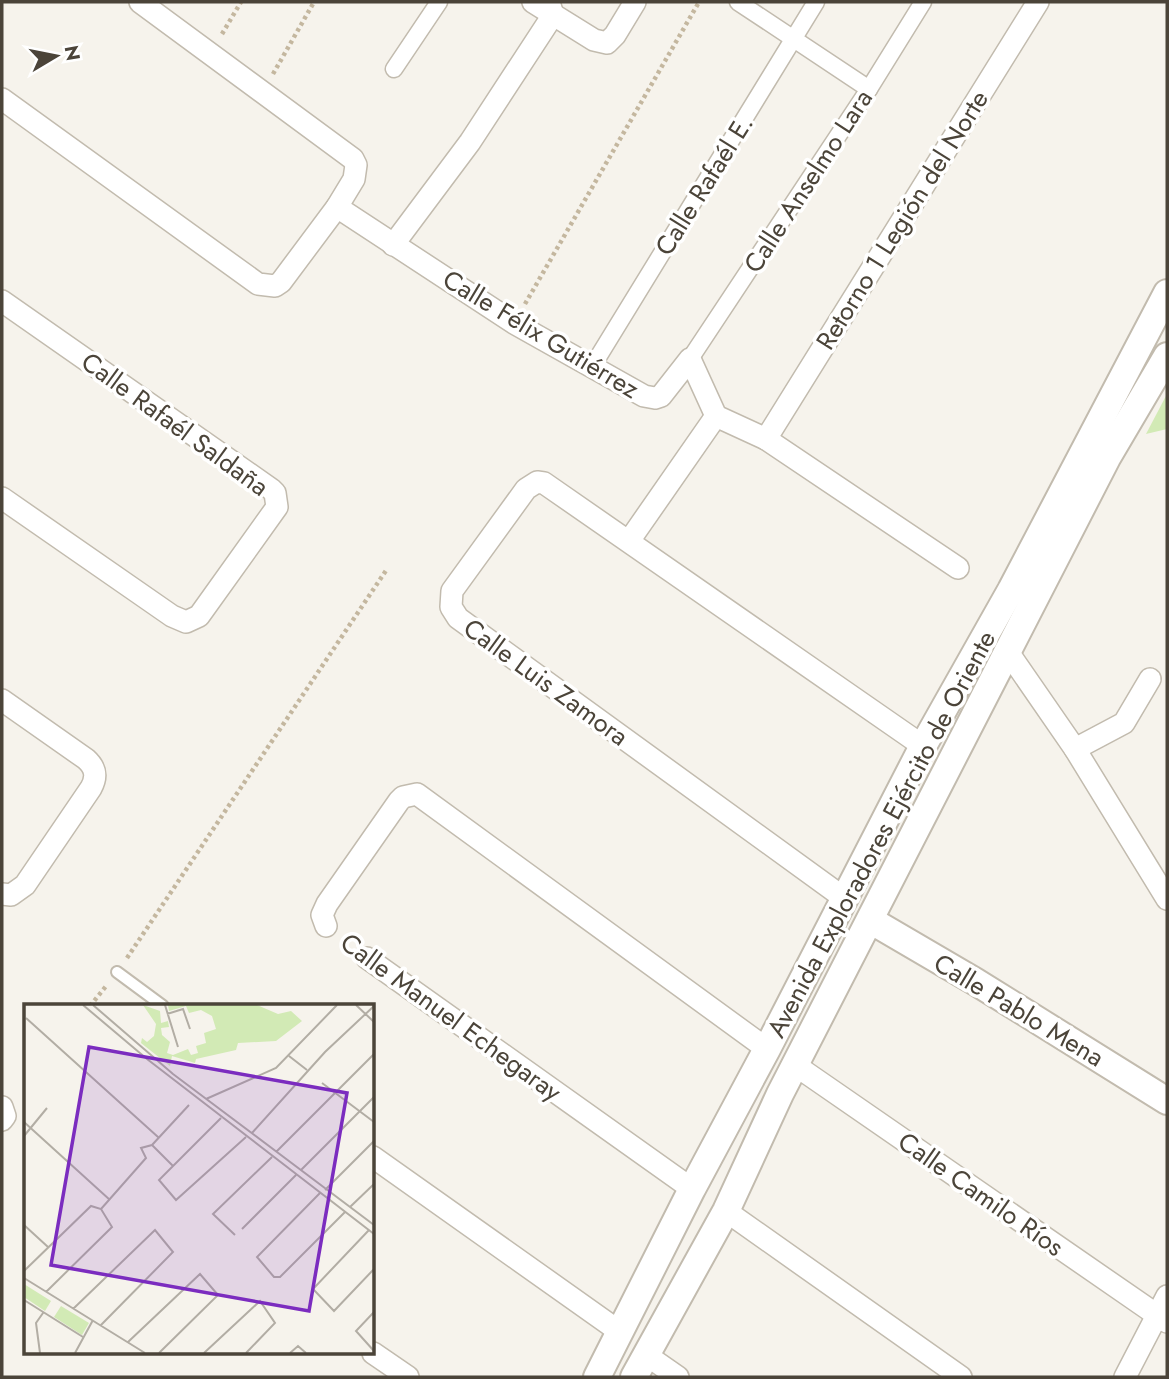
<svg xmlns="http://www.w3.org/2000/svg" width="1169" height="1379" viewBox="0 0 1169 1379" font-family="Jost,sans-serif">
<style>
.green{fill:#d2eab5}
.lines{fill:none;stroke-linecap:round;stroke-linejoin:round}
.service-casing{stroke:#c2bbae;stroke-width:14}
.pedestrian-casing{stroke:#c2bbae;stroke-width:19}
.minor-casing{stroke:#c2bbae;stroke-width:24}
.tertiary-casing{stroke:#c2bbae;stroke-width:30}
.path{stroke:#c4b79f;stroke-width:4.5;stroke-dasharray:3.5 3.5;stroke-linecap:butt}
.service{stroke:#fff;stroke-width:10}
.pedestrian{stroke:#fff;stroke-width:16}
.minor{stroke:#fff;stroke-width:21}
.tertiary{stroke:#fff;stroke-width:26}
.labels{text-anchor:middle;stroke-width:7;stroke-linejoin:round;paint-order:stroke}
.street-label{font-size:26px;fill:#4b4439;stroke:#fff}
.inset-road{fill:none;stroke:#b2ada4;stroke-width:2}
.view{fill:#7b2cbf;fill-opacity:0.15;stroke:#7b2cbf;stroke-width:3.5}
.inset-edge{fill:none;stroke:#4b4439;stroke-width:3.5}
</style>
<rect width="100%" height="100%" fill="#f6f3ec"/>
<polygon class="green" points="1167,394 1167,429 1146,434"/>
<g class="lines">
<g class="service-casing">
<polyline id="service" points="117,972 163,1006"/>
</g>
<g class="pedestrian-casing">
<g id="pedestrian">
<polyline points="738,2 869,89"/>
<polyline points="394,69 439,2"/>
<polyline points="690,359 869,89 923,2"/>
<polyline points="592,367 816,2"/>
</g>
</g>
<g class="minor-casing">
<g id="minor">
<polyline points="533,2 594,40 607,43 615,35 635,2"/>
<polyline points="2,99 258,284 275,286 281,282 337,207 354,179 356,165 353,159 140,2"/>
<polyline points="337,207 514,323 644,396 655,398 661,396 690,359 716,416 766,439 958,568"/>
<polyline points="393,245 470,142 553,15 549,2"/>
<polyline points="2,301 271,489 275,493 277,507 199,616 186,622 172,616 2,498"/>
<polyline points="766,439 1038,2"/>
<polyline points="629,541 716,416"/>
<polyline points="1008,652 1075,749 1167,899"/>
<path d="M 2,700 L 86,759 C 96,768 97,777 91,788 L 25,885 L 11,895 L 2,894"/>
<polyline points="1075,749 1124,723 1150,679"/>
<polyline points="844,898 458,618 451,607 452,591 526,489 537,482 544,483 923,746"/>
<polyline points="326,926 322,915 327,904 399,801 403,797 417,794 767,1049"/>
<polyline points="367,958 692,1189"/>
<polyline points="795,1065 1167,1322"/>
<polyline points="2,1107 5,1116 2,1120"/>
<polyline points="373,1157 620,1332"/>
<polyline points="726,1211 961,1377"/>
<polyline points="373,1353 408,1377"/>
<polyline points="645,1354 678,1377"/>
<polyline points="1125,1377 1167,1296"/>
</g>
</g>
<g class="tertiary-casing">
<g id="tertiary">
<polyline points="870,920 976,982 1167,1101"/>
<polyline points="597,1377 692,1189 767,1049 923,746 1011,590 1167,293"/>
<polyline points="634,1377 726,1211 780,1094 1107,458 1167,356"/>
</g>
</g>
<g class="path">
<polyline points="222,34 241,2"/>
<polyline points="273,74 314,2"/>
<polyline points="525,304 699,2"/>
<polyline points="127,958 387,569"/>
<polyline points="90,1006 107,985"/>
</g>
<use href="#service" class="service"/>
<use href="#pedestrian" class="pedestrian"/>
<use href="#minor" class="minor"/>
<use href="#tertiary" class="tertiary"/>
</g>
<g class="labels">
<g class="street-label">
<text transform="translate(808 181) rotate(-57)" y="9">Calle Anselmo Lara</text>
<text transform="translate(704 185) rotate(-58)" y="9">Calle Rafaél E.</text>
<text transform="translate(902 220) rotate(-58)" y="9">Retorno 1 Legión del Norte</text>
<text transform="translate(541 334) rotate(31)" y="9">Calle Félix Gutiérrez</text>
<text transform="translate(175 424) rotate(36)" y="9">Calle Rafaél Saldaña</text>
<text transform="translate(546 682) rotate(36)" y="9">Calle Luis Zamora</text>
<text transform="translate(881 834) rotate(-62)" y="9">Avenida Exploradores Ejército de Oriente</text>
<text transform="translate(1019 1010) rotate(31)" y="9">Calle Pablo Mena</text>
<text transform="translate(451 1017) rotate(36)" y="9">Calle Manuel Echegaray</text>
<text transform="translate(981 1194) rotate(35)" y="9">Calle Camilo Ríos</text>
</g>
</g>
<g transform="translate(24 1004)">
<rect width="350" height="350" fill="#f6f3ec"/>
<path d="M 119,1 L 136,7 L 137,19 L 144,17 L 145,23 L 137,24 L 138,31 L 146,38 L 143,49 L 149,51 L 164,45 L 167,51 L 174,49 L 172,42 L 182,39 L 180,29 L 192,25 L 188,12 L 177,6 L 165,9 L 162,2 L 145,7 L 144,1 L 233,1 L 254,10 L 267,7 L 278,17 L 252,37 L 214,39 L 212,46 L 172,55 L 171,59 L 148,52 L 146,62 L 117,39 L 118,34 L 123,38 L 130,32 L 132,20 ZM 0,280 L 27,297 L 21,307 L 0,293 ZM 37,302 L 65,319 L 58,331 L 30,313 Z" fill="#d2eab5"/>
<path class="inset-road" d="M 59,1 L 123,55 L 350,230M 69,1 L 149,70 L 350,221M 141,1 L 154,43M 332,1 L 350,18M 143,10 L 159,5 L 166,25M 2,14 L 134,133M 265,52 L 283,66M 298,79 L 350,118M 182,95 L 252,64 L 313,1M 197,114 L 135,176 L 152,196 L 222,133M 0,118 L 86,196M 228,129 L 301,48 L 350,2M 0,132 L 23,104M 128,141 L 149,162M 252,148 L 350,50M 277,166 L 350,93M 301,186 L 350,137M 296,189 L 233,253 L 250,273 L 256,273 L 321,208M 326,203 L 350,180M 77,205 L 122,154 L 117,144 L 128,141 L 165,101M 0,221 L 24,243M 218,225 L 272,171M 345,226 L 289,285 L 310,307 L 350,265M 211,231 L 189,210 L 248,153M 0,267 L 67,202 L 77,205 L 88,223 L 22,288M 0,274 L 121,349M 0,296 L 59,333M 49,305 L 131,226 L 149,248 L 77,321M 350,308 L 332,327 L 350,347M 104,338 L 176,270 L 194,291 L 135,349M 16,349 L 12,319 L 19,309M 51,349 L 69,316M 180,349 L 236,297 L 251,319 L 222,349M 266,349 L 274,342 L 282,349"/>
<path class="view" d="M 65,43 L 323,89 L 285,307 L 27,261 Z"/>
<rect width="350" height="350" class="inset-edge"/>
</g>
<rect width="1169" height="1379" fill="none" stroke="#4b4439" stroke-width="7"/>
<g transform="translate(56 56) rotate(80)" stroke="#ffffff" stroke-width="5" paint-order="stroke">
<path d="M0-5L12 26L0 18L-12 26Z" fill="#4b4439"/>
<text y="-10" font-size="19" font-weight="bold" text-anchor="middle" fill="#4b4439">N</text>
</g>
</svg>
